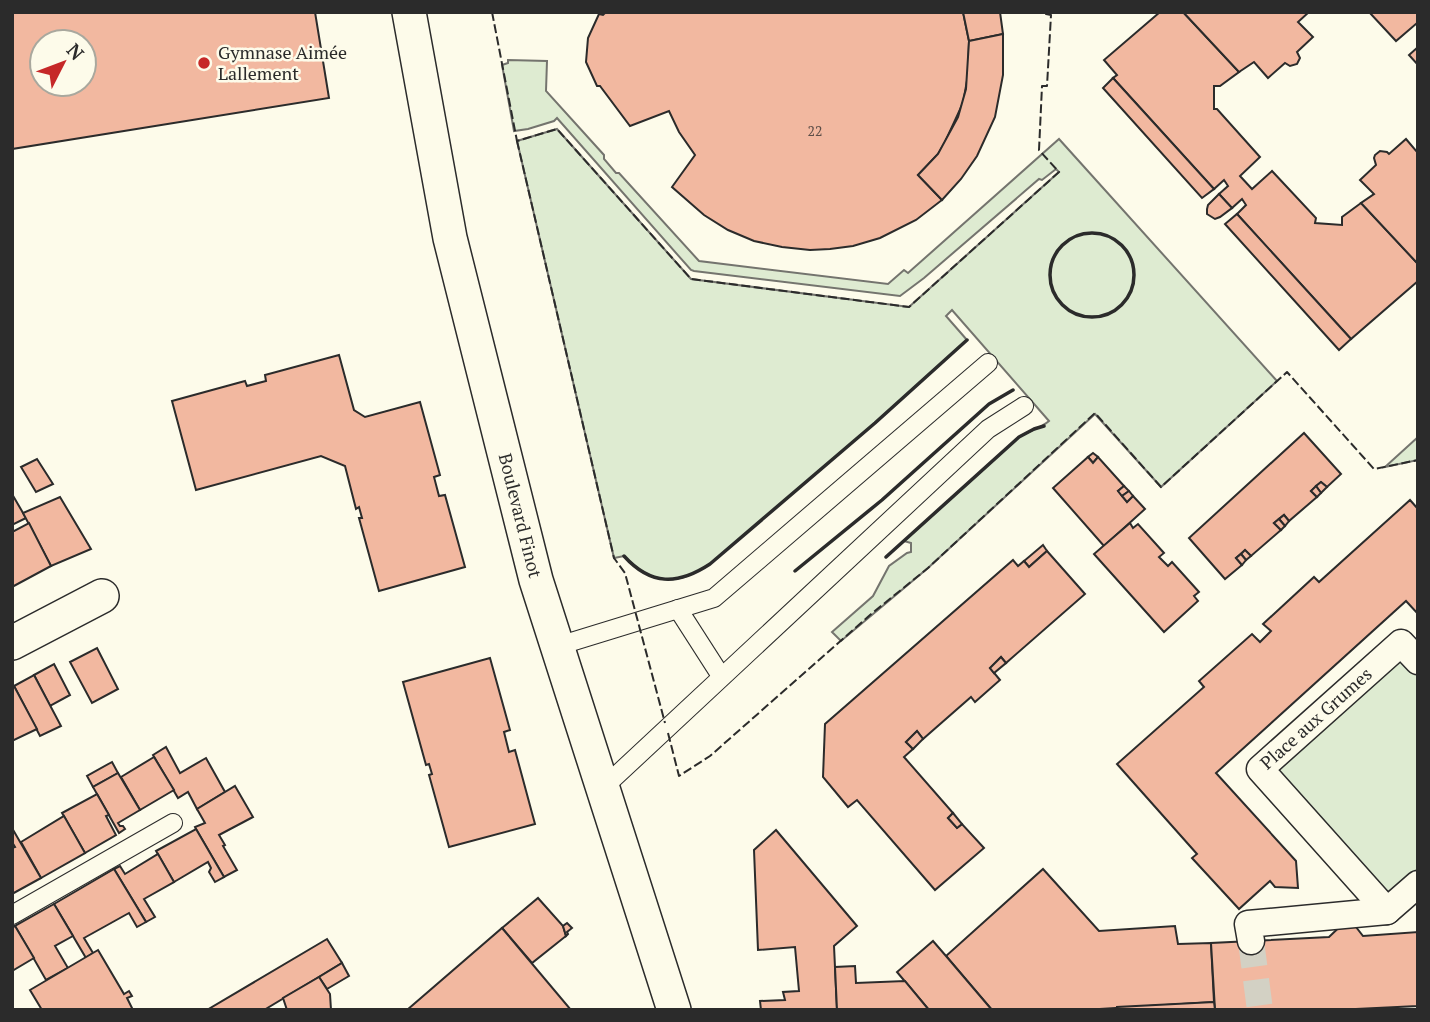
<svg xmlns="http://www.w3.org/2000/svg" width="1430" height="1022" viewBox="0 0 1430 1022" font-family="'PT Serif',serif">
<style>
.green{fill:#deebd1;stroke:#74746e;stroke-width:2}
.building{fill:#f2b8a0;stroke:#2b2b2b;stroke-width:2;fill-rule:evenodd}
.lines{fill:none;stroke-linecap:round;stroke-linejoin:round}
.pedestrian-tunnel{stroke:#d3d1c4;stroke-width:26;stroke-dasharray:26 13;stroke-linecap:butt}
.service-casing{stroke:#2b2b2b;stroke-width:20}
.pedestrian-casing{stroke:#2b2b2b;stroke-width:29}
.minor-casing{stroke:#2b2b2b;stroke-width:36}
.service{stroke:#fdfbea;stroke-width:18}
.pedestrian{stroke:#fdfbea;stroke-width:26}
.minor{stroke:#fdfbea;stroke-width:33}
.fence{stroke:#2b2b2b;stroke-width:2;stroke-dasharray:9 3.5;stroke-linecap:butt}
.wall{stroke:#2b2b2b;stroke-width:3.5}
.poi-dot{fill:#c62828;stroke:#fdfbea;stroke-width:2.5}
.labels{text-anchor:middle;stroke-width:5;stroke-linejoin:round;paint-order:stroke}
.number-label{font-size:14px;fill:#5d4e48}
.poi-label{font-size:18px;fill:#2b2b2b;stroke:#fdfbea;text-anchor:start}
.street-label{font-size:18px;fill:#2b2b2b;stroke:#fdfbea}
</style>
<rect width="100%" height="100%" fill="#fdfbea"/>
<g class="green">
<path d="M 508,60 L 547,61 L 546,91 L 604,155 L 604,159 L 616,173 L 619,173 L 699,261 L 888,284 L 904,270 L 908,273 L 1059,139 L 1277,381 L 1161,487 L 1095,414 L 928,568 L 841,641 L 832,632 L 873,596 L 889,566 L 907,553 L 911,552 L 911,543 L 904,541 L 1019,437 C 1029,431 1041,428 1049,421 L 952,310 L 946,316 L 967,340 L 875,423 L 710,564 C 677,586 653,586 624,556 L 614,558 L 517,141 L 557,129 L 691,279 L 909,307 L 1059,172 L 1056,169 L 1042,180 L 1039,179 L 924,278 L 900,296 L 694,271 L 691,270 L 557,118 L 554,121 L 528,129 L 514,131 L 502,65 L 508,63 Z"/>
<polygon points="1418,437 1418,460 1385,467"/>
<polygon points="1401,643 1418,661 1418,884 1387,911 1260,769"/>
</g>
<g class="building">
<path d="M 12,12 L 315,12 L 329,98 L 12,149 ZM 42,42 L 84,42 L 84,84 L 42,84 Z"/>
<polygon points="606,12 963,12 969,41 968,75 963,103 945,142 938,154 918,175 942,200 916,220 880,238 853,246 830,249 810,250 782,247 754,241 728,230 704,215 672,187 695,155 679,132 669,111 630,126 600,86 597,86 586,62 588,38 599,14 603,15"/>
<polygon points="963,12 1000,12 1003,34 969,41"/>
<polygon points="1160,12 1183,12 1239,72 1220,86 1214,86 1214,109 1217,109 1260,157 1240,176 1252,189 1272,171 1316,218 1315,223 1342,225 1342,217 1361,203 1418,264 1418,281 1351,339 1237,214 1246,205 1242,199 1232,208 1219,194 1228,186 1224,180 1214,189 1113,78 1117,75 1104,60"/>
<polygon points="1183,12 1309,12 1298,22 1313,37 1297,52 1300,58 1297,64 1290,66 1285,63 1268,78 1254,62 1239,72"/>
<polygon points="1369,12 1418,12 1418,24 1417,23 1396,41"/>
<polygon points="1003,34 1003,75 995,117 977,156 961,179 942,200 918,175 938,154 958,117 966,89 969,41"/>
<polygon points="1418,47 1418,65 1409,55"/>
<polygon points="1113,78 1214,189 1202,198 1103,88"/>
<polygon points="1406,139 1418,153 1418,264 1361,203 1374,194 1360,180 1376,165 1374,158 1375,155 1380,151 1387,152 1389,154"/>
<polygon points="1219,194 1232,208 1220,217 1215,219 1207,214 1207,209 1208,205"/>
<polygon points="1237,214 1351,339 1339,350 1225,224"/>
<polygon points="339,355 354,410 365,417 420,402 440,475 434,477 439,496 445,495 465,567 379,591 359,518 362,518 359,507 356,509 345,466 321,456 196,490 172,401 245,381 247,386 266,381 265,375"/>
<polygon points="1304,433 1341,474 1327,487 1321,482 1311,491 1317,497 1289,521 1284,515 1274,523 1281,530 1251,556 1245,550 1236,558 1242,565 1225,579 1189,538"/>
<polygon points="1093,453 1098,457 1093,463 1088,457"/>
<polygon points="1088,457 1093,463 1098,457 1124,486 1118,491 1122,496 1127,502 1133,496 1145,509 1104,546 1053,488"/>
<polygon points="37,459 53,484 36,492 21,467"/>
<polygon points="1321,482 1327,487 1321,493 1316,486"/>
<polygon points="1124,486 1129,491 1122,496 1118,491"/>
<polygon points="1316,486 1321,493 1317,497 1311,491"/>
<polygon points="1129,491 1133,496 1127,502 1122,496"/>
<polygon points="12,494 26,518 12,525"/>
<polygon points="60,497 91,549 51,566 23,513"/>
<polygon points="1410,500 1418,509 1418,614 1406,601 1216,773 1296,861 1298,888 1275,887 1270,881 1239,909 1192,858 1197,854 1117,764 1204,687 1199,681 1252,634 1260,642 1271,631 1263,624 1314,577 1319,582"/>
<polygon points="1284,515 1289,521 1285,526 1279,519"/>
<polygon points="1279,519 1285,526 1281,530 1274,523"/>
<polygon points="29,523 51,566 12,587 12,532"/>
<polygon points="1130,523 1133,528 1138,524 1164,553 1159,557 1168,566 1172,562 1199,592 1194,596 1198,601 1164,632 1094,554"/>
<polygon points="1043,545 1047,551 1029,567 1024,561"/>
<polygon points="1245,550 1251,556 1246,560 1241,554"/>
<polygon points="1047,551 1085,594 1006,663 1001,657 990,668 1000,680 975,702 971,697 923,739 917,731 906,742 913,749 904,757 953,813 948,818 957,828 962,824 984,848 935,890 857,800 848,807 823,777 825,724 1013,560 1018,566 1024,561 1029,567"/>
<polygon points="1241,554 1246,560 1242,565 1236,558"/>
<polygon points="97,648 118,689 92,703 70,662"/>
<polygon points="1001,657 1006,663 994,673 990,668"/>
<polygon points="490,658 510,730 504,732 509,752 515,750 535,824 449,847 429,775 432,774 429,764 426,765 403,682"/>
<polygon points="54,664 70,695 50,706 34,675"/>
<polygon points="34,675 61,726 40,736 14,686"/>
<polygon points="14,686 37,729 12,741 12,687"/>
<polygon points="917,731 923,739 913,749 906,742"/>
<polygon points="166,747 180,773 206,758 225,792 197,809 188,792 178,798 153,755"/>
<polygon points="154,757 174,790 140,810 121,777"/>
<polygon points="112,762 118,773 93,787 87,776"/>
<polygon points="118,773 140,810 118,823 120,826 123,826 125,829 119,833 93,787"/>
<polygon points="235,786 253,817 219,835 225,845 223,846 237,870 224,877 196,829 195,827 205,823 197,809"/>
<polygon points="97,794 109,815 106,816 116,835 85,853 62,813"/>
<polygon points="953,813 962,824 957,828 948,818"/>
<polygon points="64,816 85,853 41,878 21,842"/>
<polygon points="12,828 41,878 12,894 12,848 15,847 12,842"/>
<polygon points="196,829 224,877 215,882 209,872 211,868 208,862 174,882 156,851"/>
<polygon points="776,830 857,926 834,946 837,1010 761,1010 760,1001 785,1000 783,992 799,991 795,947 758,950 754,850"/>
<polygon points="158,854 174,882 144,899 155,917 146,922 114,869 120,866 125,874"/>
<polygon points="114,869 146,922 137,927 129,913 84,938 93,953 86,958 54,904"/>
<polygon points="1043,869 1099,931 1175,926 1178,944 1211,943 1214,1002 1083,1010 992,1010 946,956"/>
<polygon points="538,898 563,926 566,936 532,963 502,928"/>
<polygon points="54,904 73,936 55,946 68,968 46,980 15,926"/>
<polygon points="1349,918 1363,936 1418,932 1418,1006 1335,1010 1215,1010 1211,943 1329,937"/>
<polygon points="567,923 572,928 567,932 568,934 566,936 563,926"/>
<polygon points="15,926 34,958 12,971 12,928"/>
<polygon points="502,928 571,1010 407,1010"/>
<polygon points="327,939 342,963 264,1010 207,1010"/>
<polygon points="933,941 946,956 992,1010 929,1010 897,972"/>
<polygon points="98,950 124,994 129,991 132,996 127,998 133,1010 42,1010 30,990"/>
<polygon points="342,963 349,976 327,989 319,977"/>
<polygon points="855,966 856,983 905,981 929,1010 837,1010 835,967"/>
<polygon points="319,977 330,994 331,1010 287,1010 283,998"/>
<polygon points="1214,1002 1215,1010 1117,1010 1117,1007"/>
</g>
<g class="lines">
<polyline class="pedestrian-tunnel" points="1251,941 1260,1010"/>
<g class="service-casing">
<g id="service">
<polyline points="678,609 721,676"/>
<polyline points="558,646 714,598 988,363"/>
<polyline points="603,788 988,429 1024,406"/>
<polyline points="12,915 173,823"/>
</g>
</g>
<g class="pedestrian-casing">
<g id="pedestrian">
<path id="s1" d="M 1387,911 L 1260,769 L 1401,643 L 1418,661"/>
<polyline points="1251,941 1248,924 1387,911 1418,884"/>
</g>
</g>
<g class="minor-casing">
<g id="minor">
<path id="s2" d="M 409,12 L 450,238 L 536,580 L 674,1010"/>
<polyline points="12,643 102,596"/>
</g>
</g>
<use href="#service" class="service"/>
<use href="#pedestrian" class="pedestrian"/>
<use href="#minor" class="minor"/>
<g class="fence">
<polyline points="492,12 517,141 557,129 691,279 909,307 1059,172 1039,150 1042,86 1047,86 1051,15 1046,14 1046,12"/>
<polyline points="517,141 614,558 625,573 665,723"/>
<polyline points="668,733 679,776 710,756 870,615 928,568 1095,413 1161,487 1287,372 1374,469 1418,460"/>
</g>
<g class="wall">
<circle cx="1092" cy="275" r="42"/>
<path d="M 624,556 C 651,586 678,585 710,564 L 875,423 L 967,340"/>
<polyline points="886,557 1019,437 1034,429 1044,426"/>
<polyline points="795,571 882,500 989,404 1013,390"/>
</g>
</g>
<circle class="poi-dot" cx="204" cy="63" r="7"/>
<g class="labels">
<g class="number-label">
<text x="815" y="136">22</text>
</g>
<g class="poi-label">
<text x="218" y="59">Gymnase Aimée<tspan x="218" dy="21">Lallement</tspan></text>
</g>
<g class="street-label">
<text dy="6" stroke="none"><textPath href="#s2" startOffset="516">Boulevard Finot</textPath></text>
<text dy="6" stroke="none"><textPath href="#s1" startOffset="266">Place aux Grumes</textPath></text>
</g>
</g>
<rect width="1430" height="1022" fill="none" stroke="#2b2b2b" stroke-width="28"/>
<g transform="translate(63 63) rotate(48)"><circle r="33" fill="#fdfbea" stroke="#a9a89e" stroke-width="2"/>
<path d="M0-5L12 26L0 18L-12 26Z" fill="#c62828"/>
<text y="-10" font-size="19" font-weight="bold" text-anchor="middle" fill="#2b2b2b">N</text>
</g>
</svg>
